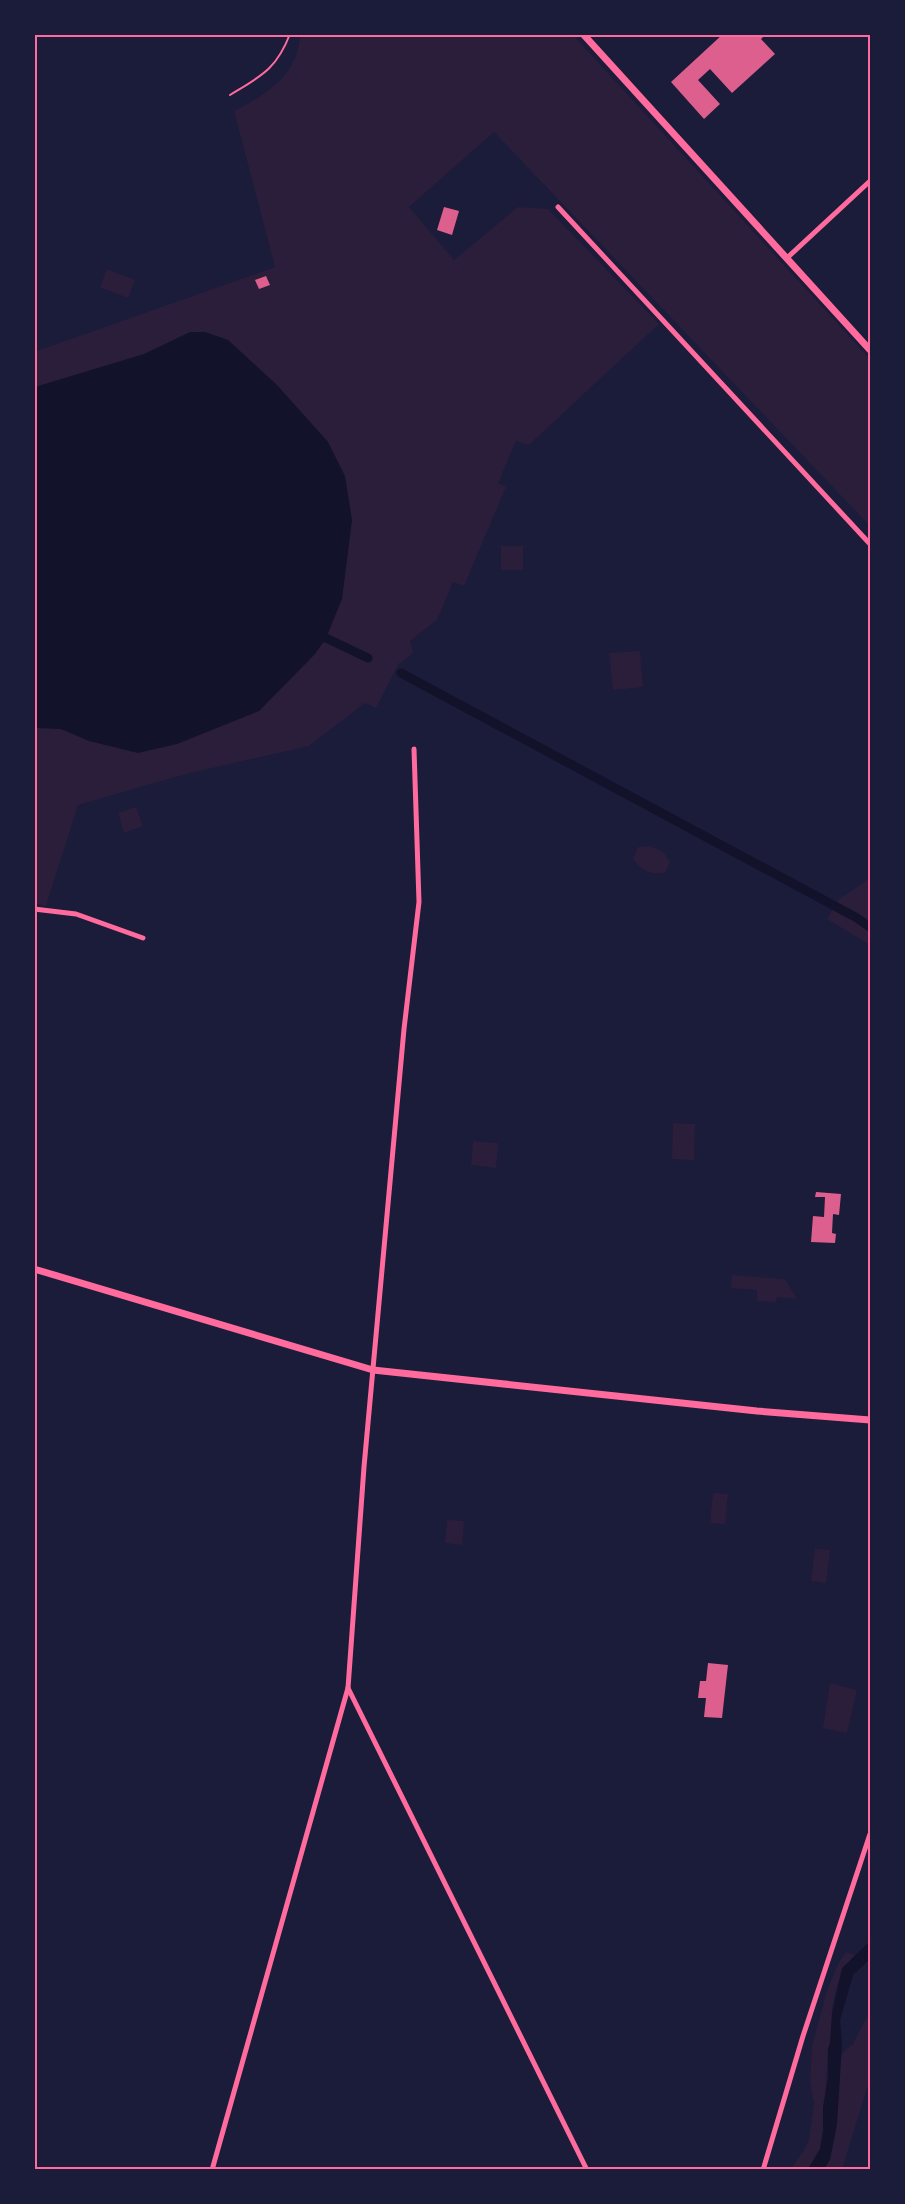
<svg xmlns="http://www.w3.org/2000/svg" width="905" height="2204" viewBox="0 0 905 2204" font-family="'Source Serif 4',serif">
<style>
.green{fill:#2a1e3b}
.water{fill:#12122b}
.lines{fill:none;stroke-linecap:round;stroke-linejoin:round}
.canal{stroke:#12122b;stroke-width:9}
.building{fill:#dd5f8e}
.service{stroke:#ff6b9d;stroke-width:2}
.minor{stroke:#ff6b9d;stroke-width:5}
.secondary{stroke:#ff6b9d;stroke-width:7}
.neatline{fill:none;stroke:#ff6b9d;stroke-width:2}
</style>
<rect width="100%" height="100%" fill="#1b1b3a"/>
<g class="green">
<path d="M 300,35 L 573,35 L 870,359 L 870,526 L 494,132 L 409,207 L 454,260 L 518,207 L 548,209 L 659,324 L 529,445 L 516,441 L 498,483 L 506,487 L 464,586 L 453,582 L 437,620 L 410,641 L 413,653 L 401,663 L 399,663 L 376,708 L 365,703 L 309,746 L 186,774 L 78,805 L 46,906 L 34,903 L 34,352 L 275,267 L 234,111 C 266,95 298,75 300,35 Z"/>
<polygon points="107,269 135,280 128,298 100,287"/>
<rect x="501" y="546" width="22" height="24"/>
<polygon points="640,651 643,687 613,690 609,653"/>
<polygon points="136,807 143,826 124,833 118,813"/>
<path d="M 650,846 L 663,852 L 670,862 L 665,873 C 650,875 642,871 633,859 L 638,847 Z"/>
<polygon points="870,878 870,945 827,919 838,900"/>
<polygon points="673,1123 695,1124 694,1160 672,1159"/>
<polygon points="473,1141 498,1143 496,1168 471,1165"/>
<polygon points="732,1275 785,1279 797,1299 777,1297 776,1302 757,1301 757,1290 731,1288"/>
<polygon points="713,1493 728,1494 725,1524 710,1523"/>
<polygon points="447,1520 464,1521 462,1545 445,1543"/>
<polygon points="815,1549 830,1550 826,1583 811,1581"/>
<polygon points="830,1683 857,1690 847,1733 823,1728"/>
<path d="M 846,1952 L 855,1955 C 841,1968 834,1993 832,2011 C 831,2024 833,2037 828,2049 L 823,2131 L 820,2149 L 808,2169 L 790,2170 L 804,2150 L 809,2139 L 814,2104 L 810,2082 L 812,2046 L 827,1991 L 839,1962 Z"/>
<path d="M 870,2014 L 870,2079 L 842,2169 L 824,2170 C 837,2152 840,2079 840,2055 L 853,2044 L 864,2022 Z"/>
</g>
<g class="water">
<polygon points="190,332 205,332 228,340 277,385 328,442 345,476 352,520 342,599 326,638 315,654 259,711 177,744 138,753 89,741 61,729 35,728 35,387 144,354"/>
<polygon points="870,1941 870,1959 853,1975 840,2020 842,2044 837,2124 830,2160 824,2169 808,2169 820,2149 823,2131 823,2107 828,2078 828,2049 830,2043 832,2014 842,1968"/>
</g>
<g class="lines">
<g class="canal">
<polyline points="315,638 326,638 368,658"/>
<polyline points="401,673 857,918 870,927"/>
</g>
</g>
<g class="building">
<polygon points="723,34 766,34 761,39 775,54 732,93 710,69 698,80 720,104 704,119 671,82"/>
<polygon points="444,207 459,211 452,235 437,230"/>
<polygon points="266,276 270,285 259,289 255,280"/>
<polygon points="816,1192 841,1194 839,1215 833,1214 832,1233 836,1234 835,1243 811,1242 813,1216 824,1217 825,1197 815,1197"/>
<polygon points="708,1663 728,1665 722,1718 704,1717 706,1698 698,1698 700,1681 706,1681"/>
</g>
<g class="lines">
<path class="service" d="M 230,95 C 261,76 276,70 290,34"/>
<g class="minor">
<polyline points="558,207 870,544"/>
<polyline points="787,258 870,181"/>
<polyline points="34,909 76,914 143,938"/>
<polyline points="348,1688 587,2170"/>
<polyline points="212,2170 348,1688 364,1467 404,1029 419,902 414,749"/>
<polyline points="763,2170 803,2036 870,1834"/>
</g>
<g class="secondary">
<polyline points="583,34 870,350"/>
<polyline points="34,1269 373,1370 757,1411 870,1420"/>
</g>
</g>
<rect width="905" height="2204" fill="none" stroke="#1b1b3a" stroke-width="72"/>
<rect x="36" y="36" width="833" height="2132" class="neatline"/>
</svg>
